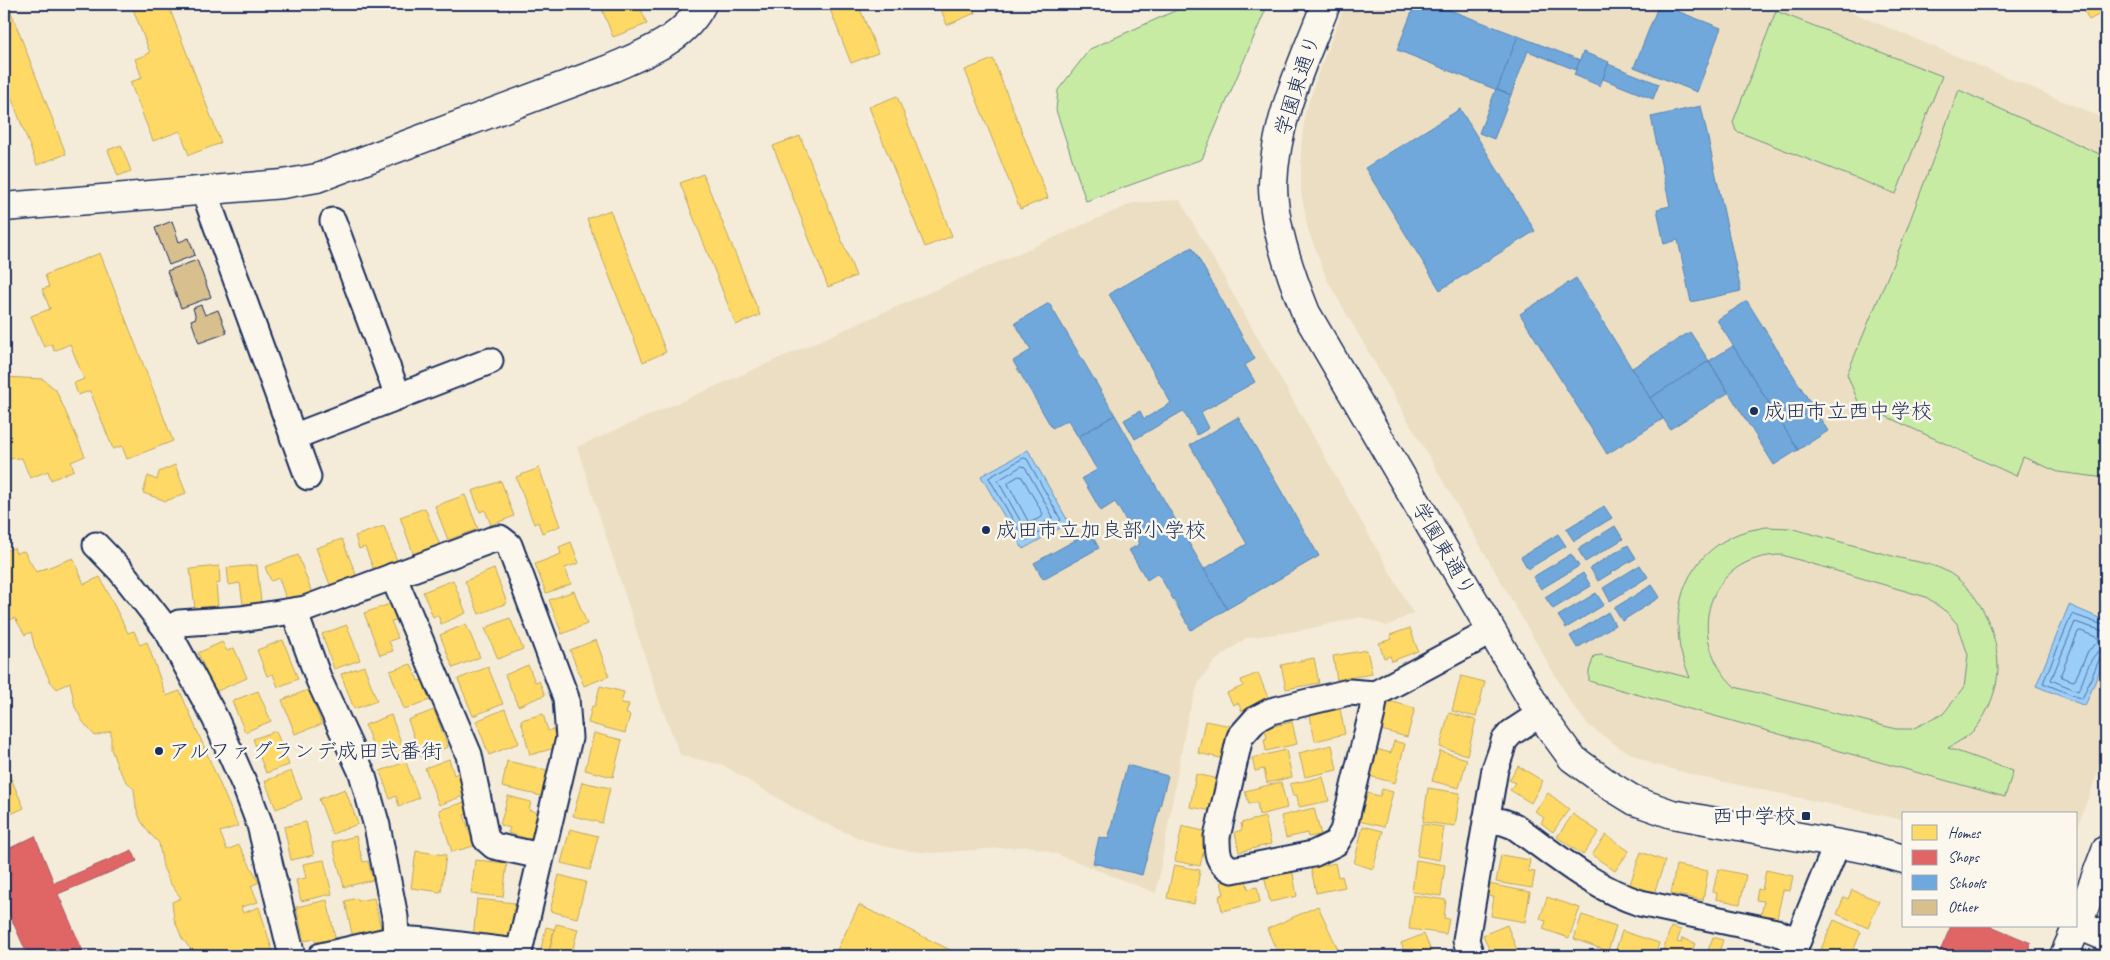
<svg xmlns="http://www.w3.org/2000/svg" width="2110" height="960" viewBox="0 0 2110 960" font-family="Caveat,'Klee One',sans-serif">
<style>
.built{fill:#ecdec2}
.green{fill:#c8eba4;stroke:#728d81;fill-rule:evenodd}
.water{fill:#9acef8;stroke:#678eba}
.homes{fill:#ffd966;stroke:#bba664}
.shops{fill:#e06666;stroke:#a55664}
.schools{fill:#6fa8dc;stroke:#5684b6}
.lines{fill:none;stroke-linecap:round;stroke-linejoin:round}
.shore{stroke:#4e6f9c;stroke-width:1}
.building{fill:#d8bf8e;stroke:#1b2f5e}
.minor-casing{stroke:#1b2f5e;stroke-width:29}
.tertiary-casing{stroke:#1b2f5e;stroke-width:31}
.minor{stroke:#fbf7ec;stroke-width:25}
.tertiary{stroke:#fbf7ec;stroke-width:28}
.poi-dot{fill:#1b2f5e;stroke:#fbf7ec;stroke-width:2}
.labels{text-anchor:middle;stroke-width:5;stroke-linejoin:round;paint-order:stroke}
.street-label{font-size:21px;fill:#1b2f5e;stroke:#fbf7ec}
.poi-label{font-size:21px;fill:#1b2f5e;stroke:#fbf7ec;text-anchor:start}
</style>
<rect width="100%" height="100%" fill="#f4ecd9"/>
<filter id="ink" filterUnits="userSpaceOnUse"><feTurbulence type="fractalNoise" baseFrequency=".02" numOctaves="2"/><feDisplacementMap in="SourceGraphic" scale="10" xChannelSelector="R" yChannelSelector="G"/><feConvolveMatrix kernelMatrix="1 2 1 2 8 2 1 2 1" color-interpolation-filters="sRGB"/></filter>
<g filter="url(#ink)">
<g class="built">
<polygon points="1345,4 1832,4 2106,119 2106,750 2076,831 2076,814 1904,814 1904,820 1701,777 1652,764 1620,748 1588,725 1571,703 1327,280 1308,230 1301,192 1301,148 1305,113 1318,74"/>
<polygon points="1180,200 1413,613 1387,626 1361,617 1298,631 1246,638 1215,661 1199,682 1188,715 1156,893 1059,855 1030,846 932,853 902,850 874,844 840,830 799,811 723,765 680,755 659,700 577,447 1133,203"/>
</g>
<g class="green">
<polygon points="1190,4 1268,4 1202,159 1086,201 1056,110 1058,90 1090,49"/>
<polygon points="1776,11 1942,76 1896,194 1736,131 1733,122"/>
<polygon points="1959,90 2106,157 2106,478 2058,472 2023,457 2016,476 1859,404 1847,374 1900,247"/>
<path d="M 1766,527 L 1790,528 C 1825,538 1861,547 1896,557 C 1911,561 1930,563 1944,570 C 1978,587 1998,631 1998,669 C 1998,688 1988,713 1976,728 C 1968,737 1958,742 1948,748 L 2013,771 L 2005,797 L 1589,681 L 1589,671 L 1594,656 L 1601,655 L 1690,678 C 1686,666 1680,654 1679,641 C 1673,593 1694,551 1740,533 C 1748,530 1758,529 1766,527 ZM 1782,555 L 1926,597 L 1948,613 L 1958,625 L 1968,655 L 1964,688 L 1943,714 L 1912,729 L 1896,729 L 1735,687 C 1683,638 1707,555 1782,555 Z"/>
</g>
<g class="water">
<polygon points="1028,450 1069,523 1023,549 981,476"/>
<polygon points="2069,605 2106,621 2106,655 2085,706 2036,686"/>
</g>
<g class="homes">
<polygon points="4,4 8,4 66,154 37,165 4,78"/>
<polygon points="131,4 168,4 221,143 189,155 180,131 153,141 130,82 142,78 135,59 150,53"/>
<polygon points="600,4 639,4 647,24 613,37"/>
<polygon points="828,4 858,4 878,53 851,63"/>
<polygon points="939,4 972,4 975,13 947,25"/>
<polygon points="2081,4 2106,4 2106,11 2089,20"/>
<polygon points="993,59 1048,198 1020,209 965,70"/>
<polygon points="897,96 952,236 925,247 869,107"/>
<polygon points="800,136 856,276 828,287 773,146"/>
<polygon points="121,145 131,171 118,176 108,150"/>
<polygon points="703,174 760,315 736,325 680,183"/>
<polygon points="610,210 666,352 643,362 587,219"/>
<polygon points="100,253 173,441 127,459 122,446 113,449 90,391 78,395 74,383 84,379 70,344 54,351 52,344 44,347 31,316 50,309 42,289 49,287 45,275"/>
<polygon points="4,377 43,379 56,390 85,456 71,462 74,470 51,480 48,471 30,478 22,458 4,459"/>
<polygon points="175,465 186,493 166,501 143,493 148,476 157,480 159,472"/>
<polygon points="539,468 560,526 542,533 538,522 534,524 516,477"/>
<polygon points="501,481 514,516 491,525 485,510 480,512 472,491"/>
<polygon points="465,495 478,529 448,540 435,506"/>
<polygon points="425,508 441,548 415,558 400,517"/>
<polygon points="384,526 397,561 374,570 365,547 359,549 355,536"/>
<polygon points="342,539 357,577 331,587 316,548"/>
<polygon points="571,542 579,563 565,568 571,584 546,593 535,564 561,554 559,547"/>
<polygon points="14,548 16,553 24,551 36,572 73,558 84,584 100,577 128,633 134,631 140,645 147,642 166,696 180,691 238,826 220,832 227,850 239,845 259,882 251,886 258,902 241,907 243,913 259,907 274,956 184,956 192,951 182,938 174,919 172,902 181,898 170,883 163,867 159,843 150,834 141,821 136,807 134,789 126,781 118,768 111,749 111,731 95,736 83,722 75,707 70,682 57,689 50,681 35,649 31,632 25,635 15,618 4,622 4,551"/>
<polygon points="298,555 312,593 287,602 279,578 271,581 265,567"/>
<polygon points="257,565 261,602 243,604 240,583 229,585 227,568"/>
<polygon points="219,566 220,583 216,584 218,606 195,608 190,569"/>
<polygon points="494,569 507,603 479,614 465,581"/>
<polygon points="453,580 466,613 441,624 438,615 433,617 423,592"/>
<polygon points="574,591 587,624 562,634 549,600"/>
<polygon points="390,604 396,620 391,621 398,638 389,641 393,651 380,655 364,613"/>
<polygon points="510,618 523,649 498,659 485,628"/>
<polygon points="466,624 480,657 453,668 440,635"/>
<polygon points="347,625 360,660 334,669 322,634"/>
<polygon points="1410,628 1418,651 1392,661 1390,656 1384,658 1379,643 1392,639 1390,635"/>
<polygon points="283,640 298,679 278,687 273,674 267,676 257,650"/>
<polygon points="596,640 609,676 584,686 570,650"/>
<polygon points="222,642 227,651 234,648 247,678 215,692 198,653"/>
<polygon points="1367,650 1372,674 1337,680 1333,656"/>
<polygon points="1314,658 1319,683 1286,689 1281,665"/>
<polygon points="411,664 418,681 422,680 430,700 404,709 390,671"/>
<polygon points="528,665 535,682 539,681 545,695 518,706 505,675"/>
<polygon points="364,666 377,701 354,709 341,674"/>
<polygon points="488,667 503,704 473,716 458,679"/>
<polygon points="1258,673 1269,700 1242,711 1238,703 1233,705 1227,693 1243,686 1241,680"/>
<polygon points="1461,676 1485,682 1476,717 1452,711"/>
<polygon points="600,686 624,692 621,703 629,704 626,714 630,715 625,733 588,723 592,706 595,706"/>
<polygon points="313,688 319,703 314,704 322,724 295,734 282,700"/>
<polygon points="258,691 271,721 245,732 232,701"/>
<polygon points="1389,701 1415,708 1407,737 1381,730"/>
<polygon points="505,709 519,743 489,755 476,721"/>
<polygon points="1340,709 1345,734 1315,741 1310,716"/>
<polygon points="434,710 448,747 421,757 408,720"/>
<polygon points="1449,713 1476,720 1467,755 1440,747"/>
<polygon points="543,714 548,731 553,729 558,747 530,755 521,720"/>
<polygon points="391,715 405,753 387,759 383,748 375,751 365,725"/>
<polygon points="1205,721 1231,726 1225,759 1198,753"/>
<polygon points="1292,722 1297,744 1266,751 1264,739 1267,738 1265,728"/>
<polygon points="276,731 289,765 266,773 253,739"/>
<polygon points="594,733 622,740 613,777 585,770"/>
<polygon points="1394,741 1405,744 1395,783 1369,776 1376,749 1391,753"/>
<polygon points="1332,745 1337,770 1305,777 1299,753"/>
<polygon points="1286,750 1292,777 1267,783 1264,769 1255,771 1252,758"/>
<polygon points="1440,751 1467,759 1459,788 1432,781"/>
<polygon points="449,759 454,775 458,773 466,795 439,805 425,768"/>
<polygon points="507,761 551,771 546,797 502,787"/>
<polygon points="406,762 419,798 399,806 396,796 390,799 380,771"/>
<polygon points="4,763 24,808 4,817"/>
<polygon points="1518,766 1543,781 1531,803 1510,790 1515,783 1509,780"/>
<polygon points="291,771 302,799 276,809 265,781"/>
<polygon points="1196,774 1219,779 1213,811 1190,807"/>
<polygon points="1323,777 1329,801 1299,807 1297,795 1293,796 1290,784"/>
<polygon points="582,782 610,788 602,823 573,816"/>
<polygon points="1281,782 1287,808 1259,815 1257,802 1249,804 1245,791"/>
<polygon points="1428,788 1460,793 1455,826 1423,822"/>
<polygon points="345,789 358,824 332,834 319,799"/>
<polygon points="1382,789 1393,792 1384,827 1359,821 1366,793 1380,796"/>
<polygon points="1548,793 1569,809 1553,832 1541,823 1544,818 1535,811"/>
<polygon points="508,796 531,802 529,810 540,813 533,840 508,833 510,828 500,825"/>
<polygon points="472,800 476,811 464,815 474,846 452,852 439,810"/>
<polygon points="1314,808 1321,835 1308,837 1307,833 1286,838 1281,816"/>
<polygon points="1573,814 1599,832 1583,855 1557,837"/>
<polygon points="1265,817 1271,844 1239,852 1235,832 1242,830 1241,823"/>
<polygon points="306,822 314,855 291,860 284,827"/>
<polygon points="1422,824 1444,827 1439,860 1417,856"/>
<polygon points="1182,826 1208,832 1200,866 1175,861"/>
<polygon points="1363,826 1383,831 1373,869 1354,863"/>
<polygon points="570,829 598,836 590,870 561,863"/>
<polygon points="1606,835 1629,851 1615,871 1592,855"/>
<polygon points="356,836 363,862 368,861 373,880 344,887 332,842"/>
<polygon points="416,851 446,855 441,892 411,888"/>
<polygon points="1641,852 1665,861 1654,893 1630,884"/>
<polygon points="1501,855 1530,860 1528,871 1535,872 1532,888 1496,882"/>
<polygon points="324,860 332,894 301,901 296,880 306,878 303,864"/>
<polygon points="475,860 507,863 503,897 471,894"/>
<polygon points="1416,860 1445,865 1441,896 1412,892"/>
<polygon points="1335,863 1338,877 1342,876 1345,887 1316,893 1311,868"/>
<polygon points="1174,865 1200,870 1194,904 1167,898"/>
<polygon points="1676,865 1708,871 1703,900 1671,894"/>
<polygon points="1292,869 1297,896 1270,902 1264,875"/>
<polygon points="1718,869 1746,875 1740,904 1716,899 1717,893 1713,892"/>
<polygon points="1766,870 1793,876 1790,891 1783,890 1777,918 1761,915 1764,901 1756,900 1758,889 1762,890"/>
<polygon points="559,875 586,882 577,918 550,911"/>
<polygon points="1246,877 1248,889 1257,887 1260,902 1222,911 1219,896 1224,894 1221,882"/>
<polygon points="1488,884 1530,892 1525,922 1491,916 1494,897 1486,896"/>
<polygon points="1852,890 1879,901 1868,928 1837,914 1844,897 1848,899"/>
<polygon points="1413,895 1446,900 1444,918 1449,919 1446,934 1409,929"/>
<polygon points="1547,897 1580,908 1569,938 1543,929 1546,921 1540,919"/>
<polygon points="357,898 358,901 374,898 383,937 354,943 345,901"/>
<polygon points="477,899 515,903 510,943 473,938"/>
<polygon points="327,900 336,942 316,946 315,939 304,941 296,907"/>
<polygon points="859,905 938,944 963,956 834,956"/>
<polygon points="1318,906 1341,956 1279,956 1267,929"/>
<polygon points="1582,915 1616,926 1608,951 1574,939"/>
<polygon points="1834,920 1861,932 1851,956 1837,956 1821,949"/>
<polygon points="556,924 578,929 571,956 548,956"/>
<polygon points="1507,925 1519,955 1515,956 1485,956 1491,954 1483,935"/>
<polygon points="546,927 554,929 549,951 541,949"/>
<polygon points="1671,927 1681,930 1677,942 1681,943 1682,938 1695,943 1691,956 1661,956"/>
<polygon points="1622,931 1659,943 1655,956 1619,956 1614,955"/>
<polygon points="1424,934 1433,956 1406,956 1401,943"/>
<polygon points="1713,937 1723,940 1720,949 1738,956 1706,956"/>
<polygon points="1575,951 1577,956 1562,956"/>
</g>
<g class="shops">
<polygon points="35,836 54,883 132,850 137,861 58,894 85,956 28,956 4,902 4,851"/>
<polygon points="1951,926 1991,926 2031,943 2026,956 1938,956"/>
</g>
<g class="schools">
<polygon points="1415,4 1434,4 1518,36 1497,90 1397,50"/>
<polygon points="1659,4 1721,28 1697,92 1634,67"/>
<polygon points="1518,36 1580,60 1576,70 1528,51 1511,95 1497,90"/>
<polygon points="1583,52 1609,62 1600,86 1574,75"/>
<polygon points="1608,64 1659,84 1653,99 1603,79"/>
<polygon points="1496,89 1511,95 1494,139 1479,133"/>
<polygon points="1701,106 1741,291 1691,302 1678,240 1664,244 1657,209 1670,206 1651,117"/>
<polygon points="1460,109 1535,231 1440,290 1365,168"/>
<polygon points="1192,247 1255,359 1245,365 1255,382 1201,412 1209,428 1197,435 1183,411 1135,439 1124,420 1140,411 1144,419 1171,403 1109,294"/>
<polygon points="1576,278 1663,419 1607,454 1520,314"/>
<polygon points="1747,301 1828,431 1798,450 1717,320"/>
<polygon points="1049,303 1115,415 1078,437 1068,420 1052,428 1013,361 1031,350 1015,323"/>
<polygon points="1690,332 1709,361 1650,398 1632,368"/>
<polygon points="1733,346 1798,450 1774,465 1709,361"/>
<polygon points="1709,361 1728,393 1670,429 1650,398"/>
<polygon points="1115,415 1227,609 1191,630 1158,573 1147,580 1129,550 1140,544 1115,502 1101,511 1082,478 1097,470 1078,437"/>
<polygon points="1238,417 1319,556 1227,609 1204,569 1247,544 1190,445"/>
<polygon points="1604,506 1612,518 1574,541 1566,529"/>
<polygon points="1615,526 1623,539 1585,562 1578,549"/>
<polygon points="1090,532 1099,548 1043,579 1034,563"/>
<polygon points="1558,534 1566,546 1528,569 1521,557"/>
<polygon points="1628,545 1636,558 1598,581 1590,568"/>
<polygon points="1571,554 1579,566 1541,589 1533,577"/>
<polygon points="1640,565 1648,577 1610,601 1603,588"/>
<polygon points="1583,573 1591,586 1553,609 1545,597"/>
<polygon points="1652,585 1660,597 1622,621 1614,608"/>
<polygon points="1596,593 1604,605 1566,628 1558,616"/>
<polygon points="1608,612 1615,625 1577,648 1570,636"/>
<polygon points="1127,765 1168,776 1142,875 1093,863 1099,837 1108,839"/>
</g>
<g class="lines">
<g class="shore">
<polygon points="1024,458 1027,459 1061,520 1025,541 989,478"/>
<polygon points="1022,466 1025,467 1053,517 1028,533 1026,531 998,481"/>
<polygon points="1019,476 1022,477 1043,514 1042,517 1031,522 1028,521 1008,484 1009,482"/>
<polyline points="2106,626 2072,614 2043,683 2082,699 2100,658 2106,655"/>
<polygon points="2081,631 2098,638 2099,641 2088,651 2075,680 2073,681 2062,677 2061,674 2078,632"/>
<path d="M 2106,632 L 2075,622 L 2051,680 L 2078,691 C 2086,678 2089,650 2106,649"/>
</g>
</g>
<g class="building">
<polygon points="172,221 179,242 189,238 195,255 169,265 155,228"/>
<polygon points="197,260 211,297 181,308 167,271"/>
<polygon points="201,305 205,315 218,310 227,333 199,343 191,320 196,318 193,308"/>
</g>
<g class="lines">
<g class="minor-casing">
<g id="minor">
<polyline points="204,191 308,477"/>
<polyline points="333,221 398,396"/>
<polyline points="293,437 490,361"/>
<polyline points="96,545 121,571 167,630 215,718 246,788 260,825 292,956"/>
<polyline points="393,576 469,755 486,839 494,846 541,856"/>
<polyline points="294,611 319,680 362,773 377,826 395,917 396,939"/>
<polyline points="167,630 179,623 241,619 305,609 491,540 500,538 509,545 566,698 569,738 518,956"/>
<path d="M 1375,694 L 1349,692 L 1271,711 L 1256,719 L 1240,737 L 1217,837 C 1217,853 1217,862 1232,870 L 1313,854 L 1336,843 L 1343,831 L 1372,713 L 1375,694 L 1492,631"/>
<path d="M 1486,820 L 1503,822 L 1514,826 C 1554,854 1593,888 1640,903 L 1776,932 L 1797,941"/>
<polyline points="1792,955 1837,844"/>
<polyline points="321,956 396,939 428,941 518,952"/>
<polyline points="1471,956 1466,940 1495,769 1501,752 1504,741 1511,733 1540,714"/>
</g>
</g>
<g class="tertiary-casing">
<g id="tertiary">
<path d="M 1326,4 C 1303,62 1275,121 1273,185 C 1273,226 1291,276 1306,313 L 1540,714 L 1572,758 L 1609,785 L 1635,801 L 1672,814 L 1867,849 L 1904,859"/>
<path d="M 4,207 L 283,184 L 317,178 L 612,68 C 647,52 684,40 702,4"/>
<polyline points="2076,924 2106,937"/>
<polyline points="2064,956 2078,924 2106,850"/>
</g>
</g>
<use href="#minor" class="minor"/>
<use href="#tertiary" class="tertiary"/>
</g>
</g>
<g class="poi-dot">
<circle cx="1754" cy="411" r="5"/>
<circle cx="986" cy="530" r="5"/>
<circle cx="159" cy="751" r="5"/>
<rect x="1801" y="811" width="10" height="10" rx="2.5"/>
</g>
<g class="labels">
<g class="street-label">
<text transform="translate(1297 85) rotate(-72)" y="7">学園東通り</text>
<text transform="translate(1444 549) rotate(60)" y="7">学園東通り</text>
</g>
<g class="poi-label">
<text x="1764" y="418">成田市立西中学校</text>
<text x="996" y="537">成田市立加良部小学校</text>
<text x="169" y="758">アルファグランデ成田弐番街</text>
<text x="1796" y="823" text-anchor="end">西中学校</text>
</g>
</g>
<rect width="2110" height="960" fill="none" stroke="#fbf7ec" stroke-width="20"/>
<rect x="10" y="10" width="2090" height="940" fill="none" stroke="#1b2f5e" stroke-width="2" filter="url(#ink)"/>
<rect x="1902" y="812" width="175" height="115" fill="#fbf7ec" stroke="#a1a7b3"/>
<rect x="1912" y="825" width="25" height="15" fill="#ffd966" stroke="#a1a7b3"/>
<text x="1948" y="838" font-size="15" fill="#1b2f5e">Homes</text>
<rect x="1912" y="850" width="25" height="15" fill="#e06666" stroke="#a1a7b3"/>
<text x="1948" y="862" font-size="15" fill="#1b2f5e">Shops</text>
<rect x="1912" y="875" width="25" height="15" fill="#6fa8dc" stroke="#a1a7b3"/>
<text x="1948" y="888" font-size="15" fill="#1b2f5e">Schools</text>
<rect x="1912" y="900" width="25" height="15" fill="#d8bf8e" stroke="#a1a7b3"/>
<text x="1948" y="912" font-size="15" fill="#1b2f5e">Other</text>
</svg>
